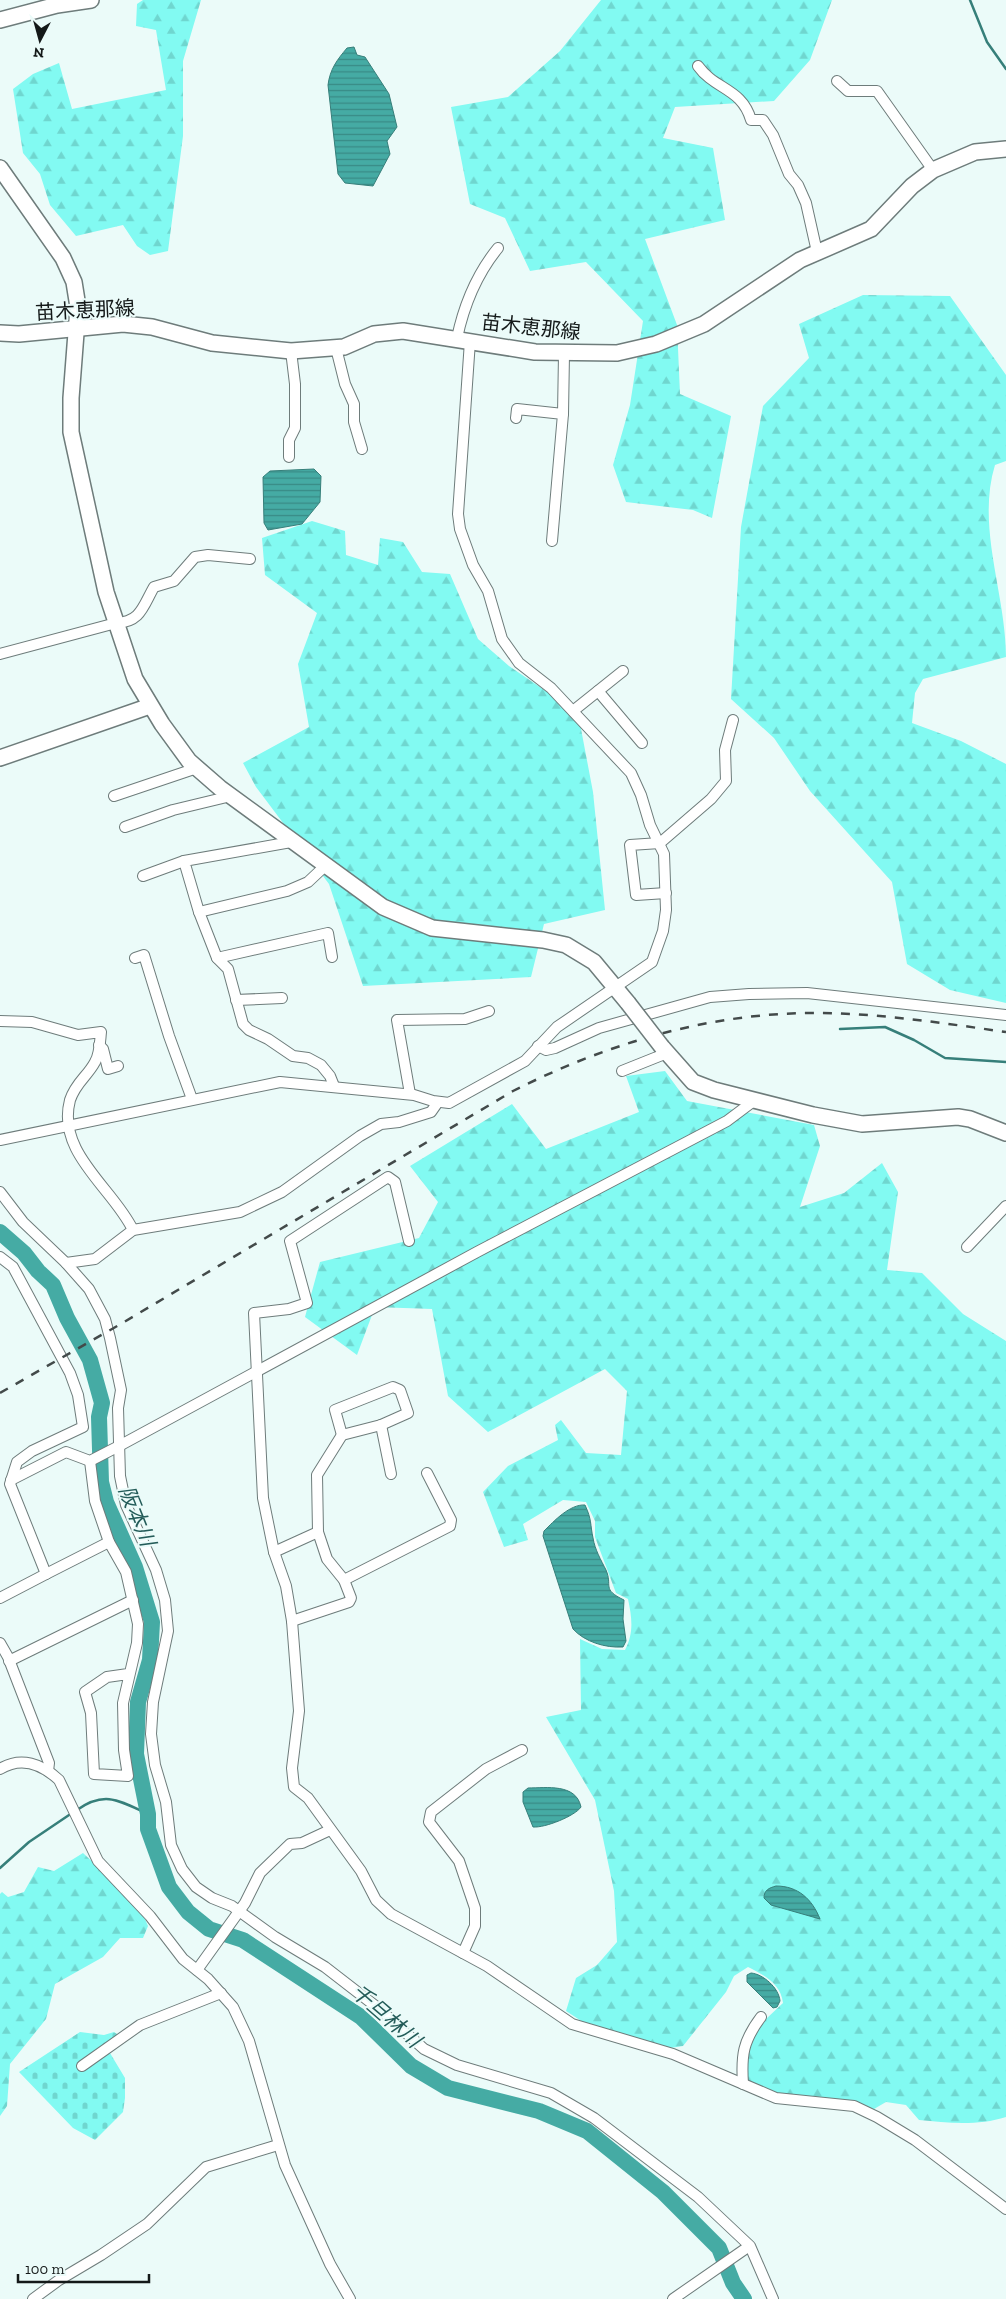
<svg xmlns="http://www.w3.org/2000/svg" width="1006" height="2299" viewBox="0 0 1006 2299" font-family="'Zilla Slab','Noto Sans JP',serif">
<style>
.forest{fill:url(#forest-firs)}
.cemetery{fill:url(#cemetery-stones)}
.water{fill:url(#water-rules);stroke:#367f7a}
.lines{fill:none;stroke-linecap:round;stroke-linejoin:round}
.stream{stroke:#367f7a;stroke-width:2.5}
.river{stroke:#45aba4;stroke-width:16}
.street-casing{stroke:#6e7c7b;stroke-width:12}
.secondary-casing{stroke:#6e7c7b;stroke-width:18}
.street{stroke:#fff;stroke-width:10}
.secondary{stroke:#fff;stroke-width:15}
.rail{stroke:#434a4a;stroke-width:2.5;stroke-dasharray:9 9;stroke-linecap:butt}
.secondary-bridge-casing{stroke:#6e7c7b;stroke-width:18;stroke-linecap:butt}
.secondary-bridge{stroke:#fff;stroke-width:15}
.labels{text-anchor:middle;stroke-width:4;stroke-linejoin:round;paint-order:stroke}
.street-label{font-size:20px;fill:#141919;stroke:#ebfbf9}
.water-label{font-size:21px;font-style:italic;fill:#245c59;stroke:#ebfbf9}
</style>
<defs>
<pattern id="forest-firs" width="22" height="20" patternUnits="userSpaceOnUse" patternTransform="scale(1.25)"><rect width="22" height="20" fill="#82faf2"/><path d="M5 1l3.5 6h-7zM16 11l3.5 6h-7z" fill="#6fd6cf"/></pattern>
<pattern id="cemetery-stones" width="16" height="16" patternUnits="userSpaceOnUse" patternTransform="scale(1.25)"><rect width="16" height="16" fill="#82faf2"/><path d="M2 7V4a2 2 0 0 1 4 0v3zM10 15v-3a2 2 0 0 1 4 0v3z" fill="#6fd6cf"/></pattern>
<pattern id="water-rules" width="6" height="5" patternUnits="userSpaceOnUse" patternTransform="scale(1.25)"><rect width="6" height="5" fill="#45aba4"/><path d="M0 2.5h6" fill="none" stroke="#388a85"/></pattern>
</defs>
<rect width="100%" height="100%" fill="#ebfbf9"/>
<g class="forest">
<polygon points="143,0 201,0 183,61 183,136 168,251 150,255 137,246 123,225 76,236 50,205 40,174 23,153 13,89 33,74 59,63 72,109 166,90 156,30 136,26 137,4"/>
<polygon points="601,0 832,0 810,60 774,101 675,107 663,138 713,148 725,220 645,239 677,325 680,394 731,416 712,518 693,510 626,502 613,465 630,405 643,321 586,262 530,271 505,218 470,204 451,107 508,97 560,51"/>
<path d="M 863,295 L 950,296 L 1006,375 L 1006,461 L 995,465 C 976,527 1006,594 1006,657 L 923,679 L 915,693 L 912,723 L 961,741 L 1006,764 L 1006,1003 L 950,990 L 907,964 L 892,882 L 810,791 L 774,738 L 731,699 L 741,527 L 763,406 L 809,358 L 799,324 Z"/>
<polygon points="312,521 345,531 346,555 378,565 380,538 403,542 422,572 450,574 478,639 509,666 578,713 593,792 605,910 544,924 531,977 363,986 329,884 256,787 243,763 309,727 298,664 317,613 265,575 262,538"/>
<path d="M 665,1071 L 687,1101 L 814,1125 L 820,1146 L 800,1207 L 844,1193 L 882,1163 L 898,1192 L 887,1270 L 922,1273 L 963,1314 L 1006,1341 L 1006,2117 C 978,2126 948,2123 919,2120 L 906,2105 L 886,2102 L 874,2109 L 820,2098 L 777,2095 L 745,2083 L 749,2035 L 783,2003 C 781,1984 764,1975 748,1967 L 734,1976 L 726,1992 L 683,2046 L 670,2048 L 592,2028 L 566,2011 L 576,1978 L 597,1965 L 617,1942 L 614,1891 L 595,1800 L 546,1717 L 581,1710 L 580,1639 L 602,1649 L 625,1650 C 634,1633 632,1618 628,1599 L 616,1593 L 595,1537 L 595,1521 L 586,1502 L 563,1500 L 523,1524 L 528,1540 L 504,1547 L 483,1492 L 508,1466 L 558,1440 L 555,1425 L 561,1420 L 586,1453 L 621,1455 L 627,1391 L 605,1369 L 488,1432 L 448,1396 L 432,1309 L 375,1307 L 357,1355 L 305,1317 L 320,1262 L 419,1238 L 438,1202 L 410,1166 L 512,1104 L 546,1149 L 639,1112 L 626,1076 Z"/>
<path d="M 83,1853 C 105,1874 138,1897 148,1926 L 143,1938 L 120,1938 L 103,1957 L 55,1984 L 46,2019 L 10,2064 L 7,2106 L 0,2116 L 0,1894 L 2,1892 L 8,1897 L 24,1892 L 38,1867 L 54,1871 Z"/>
</g>
<polygon class="cemetery" points="80,2032 104,2035 114,2032 120,2036 111,2042 110,2053 125,2078 125,2098 123,2112 95,2140 73,2128 19,2072"/>
<g class="water">
<path d="M 354,47 L 357,55 L 365,57 L 389,94 L 397,127 L 387,141 L 390,154 L 373,186 L 345,183 L 338,174 L 328,85 C 330,69 337,60 347,48 Z"/>
<polygon points="314,469 321,476 320,502 302,524 268,530 264,523 263,477 270,471"/>
<path d="M 585,1505 C 592,1520 590,1524 593,1538 C 595,1550 601,1560 606,1570 C 613,1586 601,1589 624,1600 L 623,1619 L 626,1641 L 623,1647 C 605,1648 585,1642 573,1629 L 543,1536 L 544,1531 C 554,1521 570,1504 585,1505 Z"/>
<path d="M 528,1788 C 546,1788 576,1783 581,1807 C 575,1816 545,1828 533,1827 L 523,1802 L 523,1792 Z"/>
<path d="M 776,1886 C 798,1886 812,1899 820,1919 L 771,1905 L 764,1898 C 764,1890 769,1888 776,1886 Z"/>
<path d="M 751,1973 C 763,1974 779,1988 780,2001 L 777,2007 L 773,2008 L 747,1982 L 747,1975 Z"/>
</g>
<g class="lines">
<g class="stream">
<polyline points="970,0 987,42 1006,69"/>
<polyline points="840,1029 885,1027 914,1040 945,1058 1006,1062"/>
<path d="M 77,1810 C 105,1790 120,1801 148,1814"/>
<polyline points="0,1868 29,1842 72,1813"/>
</g>
<polyline class="river" points="0,1232 24,1253 38,1271 53,1285 67,1318 90,1360 102,1403 99,1417 101,1482 106,1502 135,1567 152,1622 150,1660 138,1702 136,1754 148,1814 148,1829 169,1887 188,1912 209,1929 243,1940 361,2017 411,2066 448,2088 539,2111 587,2131 663,2192 719,2248 733,2283 744,2299"/>
<g class="street-casing">
<g id="street">
<path d="M 698,66 C 715,90 742,88 751,120 L 763,120 L 773,135 L 789,174 L 798,185 L 806,203 L 817,252"/>
<polyline points="837,81 848,91 877,91 933,170"/>
<path d="M 457,338 C 464,305 476,275 498,248"/>
<polyline points="336,348 345,384 354,404 354,422 362,449"/>
<polyline points="563,414 564,354"/>
<polyline points="516,418 517,409 563,414 552,541"/>
<polyline points="289,457 289,440 295,428 295,384 291,351"/>
<path d="M 0,654 L 116,623 C 141,622 143,606 154,587 L 174,581 L 195,557 L 208,555 L 250,559"/>
<polyline points="598,691 642,743"/>
<polyline points="573,711 623,671"/>
<polyline points="114,796 197,768"/>
<polyline points="125,827 173,810 231,796"/>
<polyline points="291,842 184,861 199,912 217,958 228,969 243,1024 249,1030 268,1039 293,1056 308,1058 321,1065 330,1076 334,1086"/>
<polyline points="143,876 184,861"/>
<polyline points="666,893 636,895 630,845 660,843 711,799 726,781 725,750 733,720"/>
<polyline points="199,912 287,891 308,882 325,866"/>
<polyline points="135,958 144,955 169,1036 192,1099"/>
<polyline points="217,958 328,933 332,957"/>
<polyline points="236,1000 282,998"/>
<path d="M 0,1021 L 32,1022 L 78,1035 L 101,1032 C 100,1041 100,1054 95,1062 C 87,1077 76,1082 70,1100 C 56,1153 113,1188 133,1230"/>
<polyline points="99,1045 103,1049 108,1069 118,1066"/>
<polyline points="538,1046 546,1050 555,1048 599,1028 710,997 749,994 807,993 1006,1015"/>
<polyline points="622,1071 667,1053"/>
<polyline points="410,1094 397,1020 465,1019 489,1011"/>
<polyline points="0,1140 280,1082 414,1095 433,1101 449,1103 525,1061 557,1027 652,962 663,931 666,910 664,854 650,825 641,795 631,773 551,688 519,663 502,639 488,591 473,565 460,529 458,514 470,341"/>
<polyline points="0,1192 23,1222 66,1263 89,1289 105,1319 110,1338 121,1390 118,1408 120,1476 126,1505 156,1570 165,1600 168,1631 153,1702 151,1734 155,1765 166,1802 171,1845 182,1869 196,1887 212,1898 232,1906 275,1937 325,1967 378,2008 424,2049 457,2065 551,2093 594,2118 698,2197 750,2246 773,2299"/>
<polyline points="409,1241 395,1182 388,1177 290,1241 307,1303 289,1309 254,1313 263,1498 274,1552 286,1586 292,1621 299,1711 292,1768 294,1787 308,1798 361,1871 376,1900 391,1914 487,1966 572,2024 673,2054 776,2098 854,2106 877,2117 915,2140 1006,2209"/>
<polyline points="967,1247 1006,1206"/>
<polyline points="0,1257 13,1267 70,1373 78,1395 83,1427 32,1451 17,1462 10,1484 46,1574 0,1598"/>
<polyline points="66,1263 95,1259 133,1230 240,1212 282,1192 360,1136 381,1124 399,1122 431,1112 438,1102"/>
<polygon points="393,1387 400,1390 408,1413 381,1425 342,1435 335,1410"/>
<polyline points="381,1425 391,1474"/>
<polyline points="90,1461 95,1501 109,1542 126,1572 138,1624 137,1643 123,1703 124,1750 128,1776 94,1774 91,1713 85,1692 107,1677 128,1674"/>
<polyline points="11,1480 66,1452 90,1461 119,1446 477,1252 727,1121 755,1100"/>
<polyline points="274,1552 318,1532 317,1475 342,1435"/>
<polyline points="46,1574 109,1542"/>
<polyline points="344,1580 450,1526 451,1520 427,1473"/>
<polyline points="292,1621 349,1602 351,1598 344,1580 327,1559 318,1532"/>
<polyline points="0,1643 8,1657 49,1763 48,1771"/>
<polyline points="9,1661 133,1600"/>
<path d="M 0,1769 C 21,1756 42,1764 59,1780 L 98,1861 L 150,1916 L 183,1959 L 208,1979 L 233,2007 L 249,2041 L 285,2165 L 330,2264 L 350,2299"/>
<polyline points="463,1953 475,1926 475,1908 459,1861 429,1822 431,1812 486,1769 522,1750"/>
<polyline points="197,1970 245,1903 260,1873 290,1844 302,1843 330,1830"/>
<polyline points="82,2066 140,2025 221,1993"/>
<path d="M 743,2084 C 741,2055 743,2041 761,2017"/>
<polyline points="33,2299 59,2280 101,2255 147,2224 206,2167 278,2145"/>
<polyline points="673,2299 748,2247"/>
</g>
</g>
<g class="secondary-casing">
<g id="secondary">
<polyline points="0,20 57,5 91,0"/>
<polyline points="0,168 63,258 74,282 78,307 71,398 71,432 106,592 135,679 162,724 189,761 220,788 383,907 432,928 543,940 566,945 594,962 628,1003"/>
<polyline points="0,333 19,334 123,324 152,327 212,343 291,351 344,347 374,334 403,331 535,352 617,353 656,344 704,324 800,260 871,229 912,186 933,170 975,152 1006,149"/>
<polyline points="0,758 150,706"/>
<polyline points="662,1047 693,1082 714,1090 813,1115 862,1124 958,1117 970,1119 1006,1133"/>
</g>
</g>
<use href="#street" class="street"/>
<use href="#secondary" class="secondary"/>
<path class="rail" d="M 0,1393 L 119,1325 L 513,1091 C 606,1044 708,1013 814,1013 C 879,1013 942,1023 1006,1032"/>
<g class="secondary-bridge-casing">
<polyline id="secondary-bridge" points="628,1003 662,1047"/>
</g>
<use href="#secondary-bridge" class="secondary-bridge"/>
</g>
<g class="labels">
<g class="street-label">
<text transform="translate(85 310) rotate(-3)" y="7">苗木恵那線</text>
<text transform="translate(531 327) rotate(6)" y="7">苗木恵那線</text>
</g>
<g class="water-label">
<text transform="translate(137 1516) rotate(68)" y="7">阪本川</text>
<text transform="translate(386 2016) rotate(41)" y="7">千旦林川</text>
</g>
</g>
<g transform="translate(40 40) rotate(186)" stroke="#ebfbf9" stroke-width="4" paint-order="stroke">
<path d="M0-4L9 19L0 12L-9 19Z" fill="#141919"/>
<text y="-8" font-size="14" font-weight="bold" text-anchor="middle" fill="#141919">N</text>
</g>
<path d="M18 2274v8h131v-8" fill="none" stroke="#141919" stroke-width="2.5"/>
<text x="25" y="2274" font-size="15" fill="#141919" stroke="#ebfbf9" stroke-width="4" paint-order="stroke">100 m</text>
</svg>
